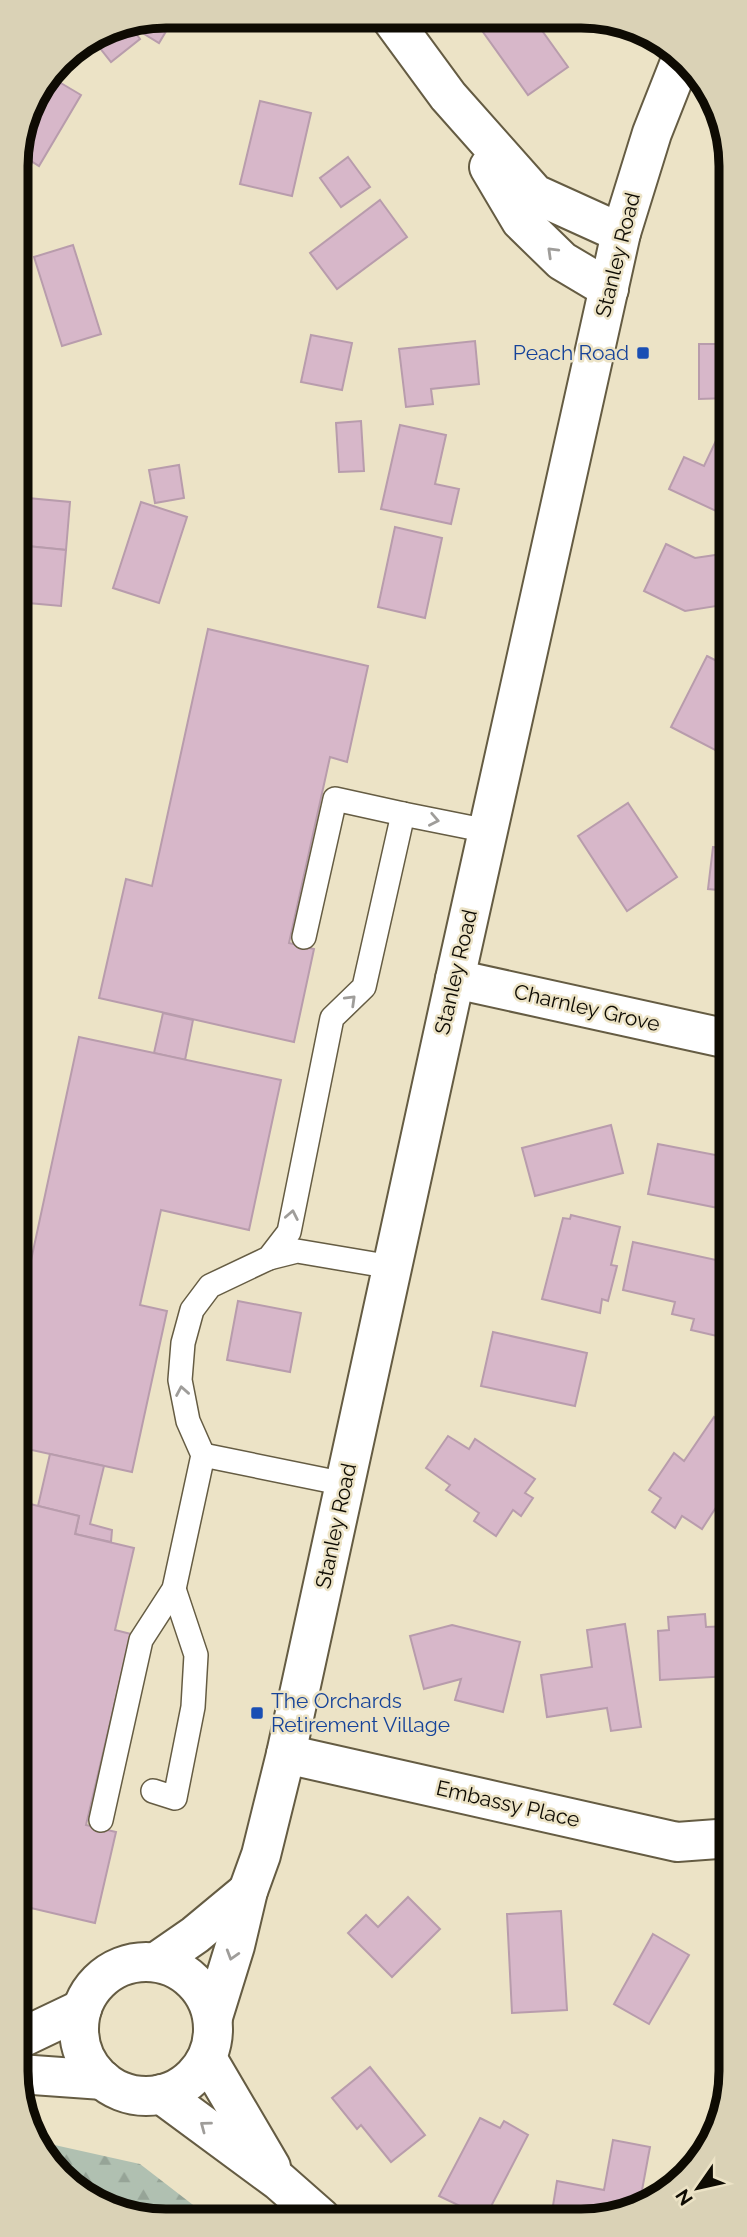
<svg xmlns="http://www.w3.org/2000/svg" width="747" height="2237" viewBox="0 0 747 2237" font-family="Raleway,sans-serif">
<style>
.forest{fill:url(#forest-firs)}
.building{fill:#d7b7c9;stroke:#b89cac;stroke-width:2}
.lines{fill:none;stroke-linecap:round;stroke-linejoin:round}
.lane-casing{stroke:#655c43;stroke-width:26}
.street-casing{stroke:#655c43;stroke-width:42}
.secondary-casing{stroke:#655c43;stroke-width:42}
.lane{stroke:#fff;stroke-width:23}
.street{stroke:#fff;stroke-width:38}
.secondary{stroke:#fff;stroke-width:38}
.oneway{stroke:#9f9d9a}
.transit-dot{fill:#1a4fb4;stroke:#ece3c6;stroke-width:2.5}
.labels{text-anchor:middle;stroke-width:5;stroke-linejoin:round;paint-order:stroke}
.street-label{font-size:21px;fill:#0e0b03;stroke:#ece3c6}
.transit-label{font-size:21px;fill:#164399;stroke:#ece3c6;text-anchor:end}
.rim{fill:none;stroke:#0e0b03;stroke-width:9}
</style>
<defs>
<pattern id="forest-firs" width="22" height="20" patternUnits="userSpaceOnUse" patternTransform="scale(1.75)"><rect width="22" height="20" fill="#b0c0b1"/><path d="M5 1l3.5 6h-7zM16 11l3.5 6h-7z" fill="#96a497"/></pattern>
</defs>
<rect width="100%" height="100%" fill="#ece3c6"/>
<polygon class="forest" points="41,2142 140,2164 210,2218 136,2218 60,2177"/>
<g class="building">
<polygon points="161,17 171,23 159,43 136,29 141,21"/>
<polygon points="473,18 533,18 568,67 528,95"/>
<polygon points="128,23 140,39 111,62 92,38 109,27"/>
<polygon points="49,76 81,95 39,166 17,152 31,100"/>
<polygon points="260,101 311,113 292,196 240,184"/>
<polygon points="348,157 370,187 341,207 320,178"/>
<polygon points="380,200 407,237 337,289 310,253"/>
<polygon points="728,223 728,252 718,247"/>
<polygon points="73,245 101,334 62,346 34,257"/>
<polygon points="311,335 352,343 342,390 301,382"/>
<polygon points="475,341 479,384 431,389 433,404 406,407 399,349"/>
<polygon points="699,344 729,344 729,398 699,399"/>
<polygon points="361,421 364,471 339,472 336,423"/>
<polygon points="400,425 446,435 435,484 459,489 451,524 381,509"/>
<polygon points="722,428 729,431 729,517 669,489 684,457 704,466"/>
<polygon points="179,465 184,498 155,503 149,470"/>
<polygon points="17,497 70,502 66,550 17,545"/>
<polygon points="141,502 187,517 159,603 113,588"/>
<polygon points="395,527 442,538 425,618 378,607"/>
<polygon points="666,544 695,558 729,553 729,604 685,611 644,591"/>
<polygon points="17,545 66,550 61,606 17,602"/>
<polygon points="208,629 368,666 347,762 330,757 289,943 314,949 294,1042 99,998 126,879 152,886"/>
<polygon points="707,656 729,667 729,737 725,735 717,751 671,727"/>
<polygon points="628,803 677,877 627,911 578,836"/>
<polygon points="713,847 729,848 729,891 708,889"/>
<polygon points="163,1013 193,1020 185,1060 154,1053"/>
<polygon points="79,1037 281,1080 249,1230 161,1210 140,1305 167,1311 132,1472 18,1447 18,1321"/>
<polygon points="611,1125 623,1173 535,1196 522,1148"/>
<polygon points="658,1144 726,1157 722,1181 730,1182 728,1210 648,1194"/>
<polygon points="571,1215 620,1227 611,1265 617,1266 608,1301 602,1299 600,1313 542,1299 563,1218 570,1219"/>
<polygon points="633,1242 730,1263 730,1339 691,1330 694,1319 672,1314 675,1302 623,1290"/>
<polygon points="238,1301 301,1313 290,1372 227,1360"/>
<polygon points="493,1332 587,1353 575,1406 481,1386"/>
<polygon points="714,1417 730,1429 730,1486 702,1529 682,1516 675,1528 652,1512 661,1498 649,1490 674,1453 684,1461"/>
<polygon points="448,1436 469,1449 475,1439 535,1479 525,1493 533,1498 521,1516 513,1510 496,1536 474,1521 479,1513 446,1490 450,1485 426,1468"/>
<polygon points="50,1454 104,1466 90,1524 112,1530 111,1542 75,1534 79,1516 38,1506"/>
<polygon points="18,1501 79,1516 75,1534 134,1548 115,1630 131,1634 86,1825 116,1832 95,1923 18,1905"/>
<polygon points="705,1614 706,1627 730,1626 730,1676 660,1680 658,1631 669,1630 668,1617"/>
<polygon points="625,1624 641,1727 611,1731 607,1708 547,1717 541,1675 592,1667 587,1630"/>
<polygon points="452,1625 520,1642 503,1712 455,1700 461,1679 424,1689 410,1636"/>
<polygon points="408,1897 440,1929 392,1977 348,1933 366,1915 378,1927"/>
<polygon points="561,1911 567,2010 512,2013 507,1914"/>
<polygon points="653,1934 689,1955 649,2024 614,2004"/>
<polygon points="370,2067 425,2135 391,2162 361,2125 357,2129 332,2098"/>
<polygon points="480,2118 500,2128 504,2121 528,2135 485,2218 439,2196"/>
<polygon points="613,2140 650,2147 640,2201 611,2218 551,2218 557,2181 604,2190"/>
</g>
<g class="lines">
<g class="lane-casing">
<g id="lane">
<polyline points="304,937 335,799 403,814"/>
<polyline points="269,1258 297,1251 392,1267"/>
<polyline points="203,1455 345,1484"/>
<polyline points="153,1791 175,1798 193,1707 196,1655 174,1589"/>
<polyline points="101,1820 141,1640 174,1589 203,1455 188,1421 180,1380 183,1343 192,1310 210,1286 269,1258 289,1232 332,1018 364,987 403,814 488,831"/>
</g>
</g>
<g class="street-casing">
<g id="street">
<polyline points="390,17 448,96 535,194 621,233"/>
<polyline points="489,167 521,221 562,261 609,289"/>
<polyline points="455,979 719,1037"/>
<polyline points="286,1754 677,1842 731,1838"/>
</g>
</g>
<g class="secondary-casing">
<g id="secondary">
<polyline points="156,1962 195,1935 248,1891"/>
<circle cx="146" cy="2029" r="67"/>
<polyline points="213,2017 235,1946 248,1891 261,1855 286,1754 455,979 621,233 652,133 682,57"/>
<polyline points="19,2039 82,2009"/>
<polyline points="207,2058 271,2167"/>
<polyline points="19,2074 103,2080"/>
<polyline points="161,2094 279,2181 321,2218"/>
</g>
</g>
<use href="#lane" class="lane"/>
<use href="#street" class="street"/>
<use href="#secondary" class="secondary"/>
</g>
<defs><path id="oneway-chevron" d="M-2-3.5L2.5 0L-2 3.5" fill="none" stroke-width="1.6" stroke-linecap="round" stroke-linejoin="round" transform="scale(1.75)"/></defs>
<g class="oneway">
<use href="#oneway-chevron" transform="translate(552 252) rotate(-136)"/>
<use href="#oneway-chevron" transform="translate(434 820) rotate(11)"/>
<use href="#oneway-chevron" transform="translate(351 1000) rotate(-44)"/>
<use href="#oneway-chevron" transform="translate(292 1215) rotate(-79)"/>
<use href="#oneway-chevron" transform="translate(182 1391) rotate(-100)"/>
<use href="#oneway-chevron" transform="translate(232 1955) rotate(107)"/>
<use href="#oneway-chevron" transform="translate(205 2126) rotate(-143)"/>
</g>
<g class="transit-dot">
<rect x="636" y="346" width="14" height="14" rx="3.5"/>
<rect x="250" y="1706" width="14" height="14" rx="3.5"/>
</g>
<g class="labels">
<g class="street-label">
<text transform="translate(618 255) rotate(-76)" y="7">Stanley Road</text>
<text transform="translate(456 972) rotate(-77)" y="7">Stanley Road</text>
<text transform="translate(587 1008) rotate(13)" y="7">Charnley Grove</text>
<text transform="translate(336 1526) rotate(-78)" y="7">Stanley Road</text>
<text transform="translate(508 1804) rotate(13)" y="7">Embassy Place</text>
</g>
<g class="transit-label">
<text x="629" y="360">Peach Road</text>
<text x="271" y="1708" text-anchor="start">The Orchards<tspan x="271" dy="24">Retirement Village</tspan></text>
</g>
</g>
<path d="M0 0H747V2237H0ZM166 28H581A138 138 0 0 1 719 166V2071A138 138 0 0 1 581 2209H166A138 138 0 0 1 28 2071V166A138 138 0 0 1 166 28Z" fill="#dad2b6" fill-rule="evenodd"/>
<path class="rim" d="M166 28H581A138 138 0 0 1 719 166V2071A138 138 0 0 1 581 2209H166A138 138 0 0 1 28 2071V166A138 138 0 0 1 166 28Z"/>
<g transform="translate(698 2188) rotate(236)" stroke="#ece3c6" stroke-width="5" paint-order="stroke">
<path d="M0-5L12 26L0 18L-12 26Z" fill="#0e0b03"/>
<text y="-10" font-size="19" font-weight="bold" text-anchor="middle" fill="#0e0b03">N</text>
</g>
</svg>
